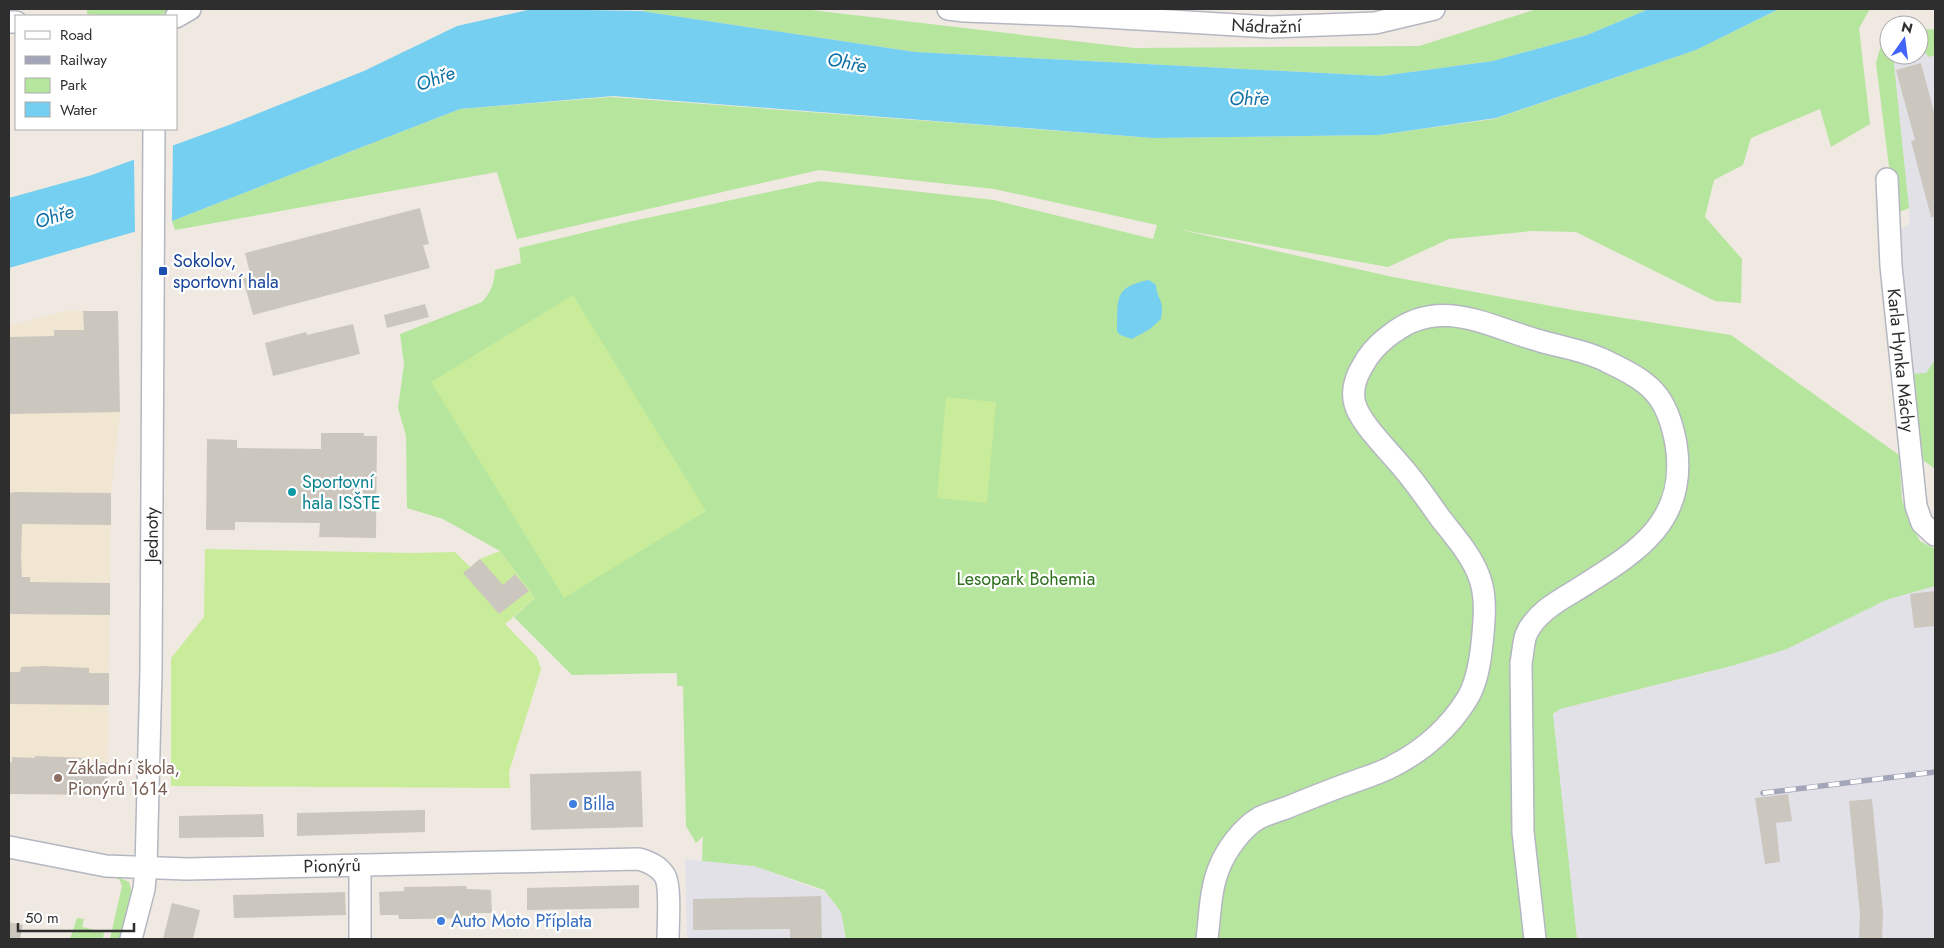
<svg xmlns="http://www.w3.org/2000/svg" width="1944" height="948" viewBox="0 0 1944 948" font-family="Jost,sans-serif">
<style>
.industrial{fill:#e3e1e8}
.education{fill:#f0e6d1}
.green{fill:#b6e59e}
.pitch{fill:#c9ec9a}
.water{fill:#75cff0}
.pier{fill:#efe9e1}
.building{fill:#cbc7bf}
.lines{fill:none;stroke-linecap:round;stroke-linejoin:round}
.minor-casing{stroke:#b4b7c1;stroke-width:24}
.minor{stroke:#fff;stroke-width:21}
.rail-casing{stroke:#a3a6b8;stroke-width:5.5}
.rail{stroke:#fff;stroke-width:4;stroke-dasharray:11;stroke-linecap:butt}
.transit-dot{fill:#1a4fb4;stroke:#fff;stroke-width:2}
.culture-dot{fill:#0f9aa8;stroke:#fff;stroke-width:2}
.education-dot{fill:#8d6e63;stroke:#fff;stroke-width:2}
.shop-dot{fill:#3f7fe0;stroke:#fff;stroke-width:2}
.labels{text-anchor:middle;stroke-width:4.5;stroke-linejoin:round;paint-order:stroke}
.street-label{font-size:18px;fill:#2e2e2e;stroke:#fff}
.transit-label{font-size:18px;fill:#164399;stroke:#fff;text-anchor:start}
.culture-label{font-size:18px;fill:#0d838f;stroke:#fff;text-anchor:start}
.park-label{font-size:18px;fill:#2c6e1b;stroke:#fff}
.education-label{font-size:18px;fill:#785e54;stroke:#fff;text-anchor:start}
.shop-label{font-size:18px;fill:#366cbe;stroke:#fff;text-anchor:start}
.water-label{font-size:19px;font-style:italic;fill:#0d6fa3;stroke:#fff}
</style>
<rect width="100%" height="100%" fill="#efe9e1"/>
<g class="industrial">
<polygon points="1919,45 1929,57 1935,55 1935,360 1926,373 1910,374 1896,241 1903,228 1909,224 1909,208 1892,55 1919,55"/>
<polygon points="1935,586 1935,939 1576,939 1553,715 1560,709 1735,665 1787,649 1886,600"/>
<polygon points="685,859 754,866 825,892 841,912 846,939 687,939"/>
</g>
<polygon class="education" points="66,311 118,311 120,412 111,493 107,795 9,794 9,326"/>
<g class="green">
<polygon points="87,9 172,9 159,16 109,16 87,14"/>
<polygon points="651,9 802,9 1134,48 1419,46 1537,9 1649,9 1587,35 1493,61 1381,76 915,52 641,11"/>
<path d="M 1779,9 L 1870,9 L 1859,28 L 1870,124 L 1831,147 L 1820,109 L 1751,138 L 1743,165 L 1714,180 L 1705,217 L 1742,259 L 1741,303 L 1715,301 L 1576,232 L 1533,231 L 1449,239 L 1388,267 L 1177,229 L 1393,277 L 1573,310 L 1731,335 L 1899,455 L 1902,500 L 1907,516 L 1920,541 L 1935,549 L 1935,586 L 1886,600 L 1787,649 L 1735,665 L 1560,709 L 1553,714 L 1577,939 L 846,939 L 841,912 L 824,890 L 754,866 L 702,861 L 703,836 L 696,843 L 686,826 L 683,686 L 677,686 L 677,673 L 572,675 L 514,617 L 535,598 L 500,551 L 443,519 L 407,508 L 406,436 L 398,408 L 404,364 L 400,334 L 482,302 C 491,292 494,284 495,270 L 521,263 L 519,248 L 628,222 L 820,181 L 994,200 L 1153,239 L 1157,225 L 994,189 L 819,170 L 517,239 L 497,172 L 175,230 L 172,221 L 460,109 L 611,97 L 1153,138 L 1379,135 L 1494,119 L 1696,50 Z"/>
<polygon points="1935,29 1935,55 1929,57 1919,46 1919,30"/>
<path d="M 1889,36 L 1889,55 L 1893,55 L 1909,208 L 1895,214 L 1876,63 C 1879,53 1880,42 1889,36 Z"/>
<polygon points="1935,360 1935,469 1920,458 1910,374 1926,373"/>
<polygon points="110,874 129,882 133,896 126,939 110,939 122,886 119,879 110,877"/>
<polygon points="77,918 84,919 82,927 104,932 103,939 70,939"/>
</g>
<g class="pitch">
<polygon points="573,295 706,511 564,598 431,382"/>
<polygon points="946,397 996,402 987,503 937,498"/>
<polygon points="205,549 412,553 455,552 470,567 480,559 500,551 535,598 505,624 537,657 541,669 509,772 510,788 171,786 171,658 204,617"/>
</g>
<g class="water">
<polygon points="532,9 641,11 915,52 1381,76 1493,61 1587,35 1649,9 1779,9 1696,50 1496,118 1379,135 1153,138 613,96 460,109 172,221 9,268 9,198 92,175 229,125 364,71 457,26"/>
<path d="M 1149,280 L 1156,285 C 1157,301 1165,299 1161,319 L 1150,329 L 1132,339 L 1120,335 L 1117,331 C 1118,299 1113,287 1149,280 Z"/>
</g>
<polygon class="pier" points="173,144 172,221 135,234 134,158"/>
<g class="building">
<polygon points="1921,63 1935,116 1935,217 1931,217 1911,141 1915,140 1896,70"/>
<polygon points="420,208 429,244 423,245 430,268 253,315 243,279 251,277 245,253"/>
<polygon points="425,304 429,317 387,328 384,315"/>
<polygon points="83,311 118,311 120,412 9,414 9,337 54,336 54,330 84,330"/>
<polygon points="353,324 360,354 273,376 265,343 306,332 307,335"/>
<polygon points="321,433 364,433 364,436 377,436 376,538 319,537 320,523 235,522 235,530 206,530 207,439 237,440 237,448 321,449"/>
<polygon points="15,492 111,493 111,525 22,524 21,559 22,577 30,577 30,582 110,583 110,615 9,614 9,493"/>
<polygon points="480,559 503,585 515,574 529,591 499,614 463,573"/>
<polygon points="1935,591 1935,626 1914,628 1910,594"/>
<polygon points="44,666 89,668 89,673 109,673 109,705 9,704 9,672 20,672 21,667"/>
<polygon points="35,756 87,758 87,762 108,763 107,795 9,794 9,762 12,762 12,757 35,758"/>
<polygon points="641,771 643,827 531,830 530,774"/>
<polygon points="1788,794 1792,821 1776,823 1780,862 1765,864 1755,798"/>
<polygon points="1872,799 1883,913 1882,939 1859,939 1860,915 1849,801"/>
<polygon points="425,810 425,832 297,836 297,813"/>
<polygon points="263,814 264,837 179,838 179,816"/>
<polygon points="639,885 639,908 527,910 527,888"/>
<polygon points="466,886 467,889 491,890 492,913 473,913 473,918 418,919 399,919 398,915 380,915 379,892 404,891 404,887"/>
<polygon points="345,892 346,915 234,918 233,895"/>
<polygon points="821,896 822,939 790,939 790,929 693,930 693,899"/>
<polygon points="172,903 200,910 193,939 163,939"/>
<polygon points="9,922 23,925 20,939 9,939"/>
</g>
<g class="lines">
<g class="minor-casing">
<g id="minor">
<path id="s1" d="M 948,9 L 965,11 L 1072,15 L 1270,27 L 1375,23 L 1434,9"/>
<polyline points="176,17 190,9"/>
<polyline points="9,22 16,22"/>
<path id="s2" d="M 1887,179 L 1891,266 L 1916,506 L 1922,523 L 1935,535"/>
<path id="s3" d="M 9,847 L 106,866 L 187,869 L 639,859 C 649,862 659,866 665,876 C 671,887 668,925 668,939"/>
<path id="s4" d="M 131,939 L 144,889 L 146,868 L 151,671 L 154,129"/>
<polyline points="360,939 360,865"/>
<path d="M 1207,939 C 1210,916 1210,890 1219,868 C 1226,850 1242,828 1259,818 C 1267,814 1277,811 1286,808 C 1308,799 1330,790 1353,782 C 1366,777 1381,773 1393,766 C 1423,751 1450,727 1467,699 C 1477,683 1480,662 1482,644 C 1484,623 1487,599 1480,579 C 1473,557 1455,537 1441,519 C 1428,501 1416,483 1402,467 C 1389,451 1360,423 1355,404 C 1350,386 1359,371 1368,357 C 1375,347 1384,339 1394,332 C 1441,297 1487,326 1537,340 C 1559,347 1585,350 1606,361 C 1650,382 1667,394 1676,444 C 1689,525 1632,555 1573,592 C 1556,602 1534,615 1526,635 C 1523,643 1523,654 1521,663 L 1523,832 L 1535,939"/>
</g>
</g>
<use href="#minor" class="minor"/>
<g class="rail-casing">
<polyline id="rail" points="1763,793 1935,772"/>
</g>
<use href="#rail" class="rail"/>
</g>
<rect class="transit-dot" x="158" y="266" width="10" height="10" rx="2.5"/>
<circle class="culture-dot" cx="292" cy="492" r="5"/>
<circle class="education-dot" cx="58" cy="778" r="5"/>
<g class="shop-dot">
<circle cx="573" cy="804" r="5"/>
<circle cx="441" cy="921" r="5"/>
</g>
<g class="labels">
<g class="street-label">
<text dy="6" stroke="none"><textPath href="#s1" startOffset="319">Nádražní</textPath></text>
<text dy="6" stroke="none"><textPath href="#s2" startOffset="182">Karla Hynka Máchy</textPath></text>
<text dy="6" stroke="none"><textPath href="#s4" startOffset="406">Jednoty</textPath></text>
<text dy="6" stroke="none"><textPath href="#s3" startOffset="325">Pionýrů</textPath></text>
</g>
<g class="transit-label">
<text x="173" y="267">Sokolov,<tspan x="173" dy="21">sportovní hala</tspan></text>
</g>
<g class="culture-label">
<text x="302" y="488">Sportovní<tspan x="302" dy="21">hala ISŠTE</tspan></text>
</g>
<g class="park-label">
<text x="1026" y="585">Lesopark Bohemia</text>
</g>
<g class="education-label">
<text x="68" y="774">Základní škola,<tspan x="68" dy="21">Pionýrů 1614</tspan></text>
</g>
<g class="shop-label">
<text x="583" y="810">Billa</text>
<text x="451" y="927">Auto Moto Příplata</text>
</g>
<g class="water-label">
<text transform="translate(847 62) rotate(11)" y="7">Ohře</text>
<text transform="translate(435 78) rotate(-20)" y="7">Ohře</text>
<text transform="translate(1249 98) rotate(-1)" y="7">Ohře</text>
<text transform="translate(54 216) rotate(-18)" y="7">Ohře</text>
</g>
</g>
<rect width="1944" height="948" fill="none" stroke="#2e2e2e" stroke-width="20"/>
<rect x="15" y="15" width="162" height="115" fill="#ffffff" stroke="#ababab"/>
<rect x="25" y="31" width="25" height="8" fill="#ffffff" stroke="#ababab"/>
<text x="60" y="40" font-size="15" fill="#2e2e2e">Road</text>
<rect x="25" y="56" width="25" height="8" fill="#a3a6b8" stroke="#ababab"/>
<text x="60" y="65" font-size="15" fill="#2e2e2e">Railway</text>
<rect x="25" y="78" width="25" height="15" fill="#b6e59e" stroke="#ababab"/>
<text x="60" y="90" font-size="15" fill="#2e2e2e">Park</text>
<rect x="25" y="102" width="25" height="15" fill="#75cff0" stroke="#ababab"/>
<text x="60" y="115" font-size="15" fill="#2e2e2e">Water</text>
<g transform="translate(1904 40) rotate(14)"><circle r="24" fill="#ffffff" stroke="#ababab"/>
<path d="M0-4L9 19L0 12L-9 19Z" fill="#4264fb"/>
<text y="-8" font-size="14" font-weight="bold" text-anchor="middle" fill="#2e2e2e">N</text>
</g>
<path d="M18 923v8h116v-8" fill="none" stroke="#2e2e2e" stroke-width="2.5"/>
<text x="25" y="923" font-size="15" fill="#2e2e2e" stroke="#ffffff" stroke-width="4" paint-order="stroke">50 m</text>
</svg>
